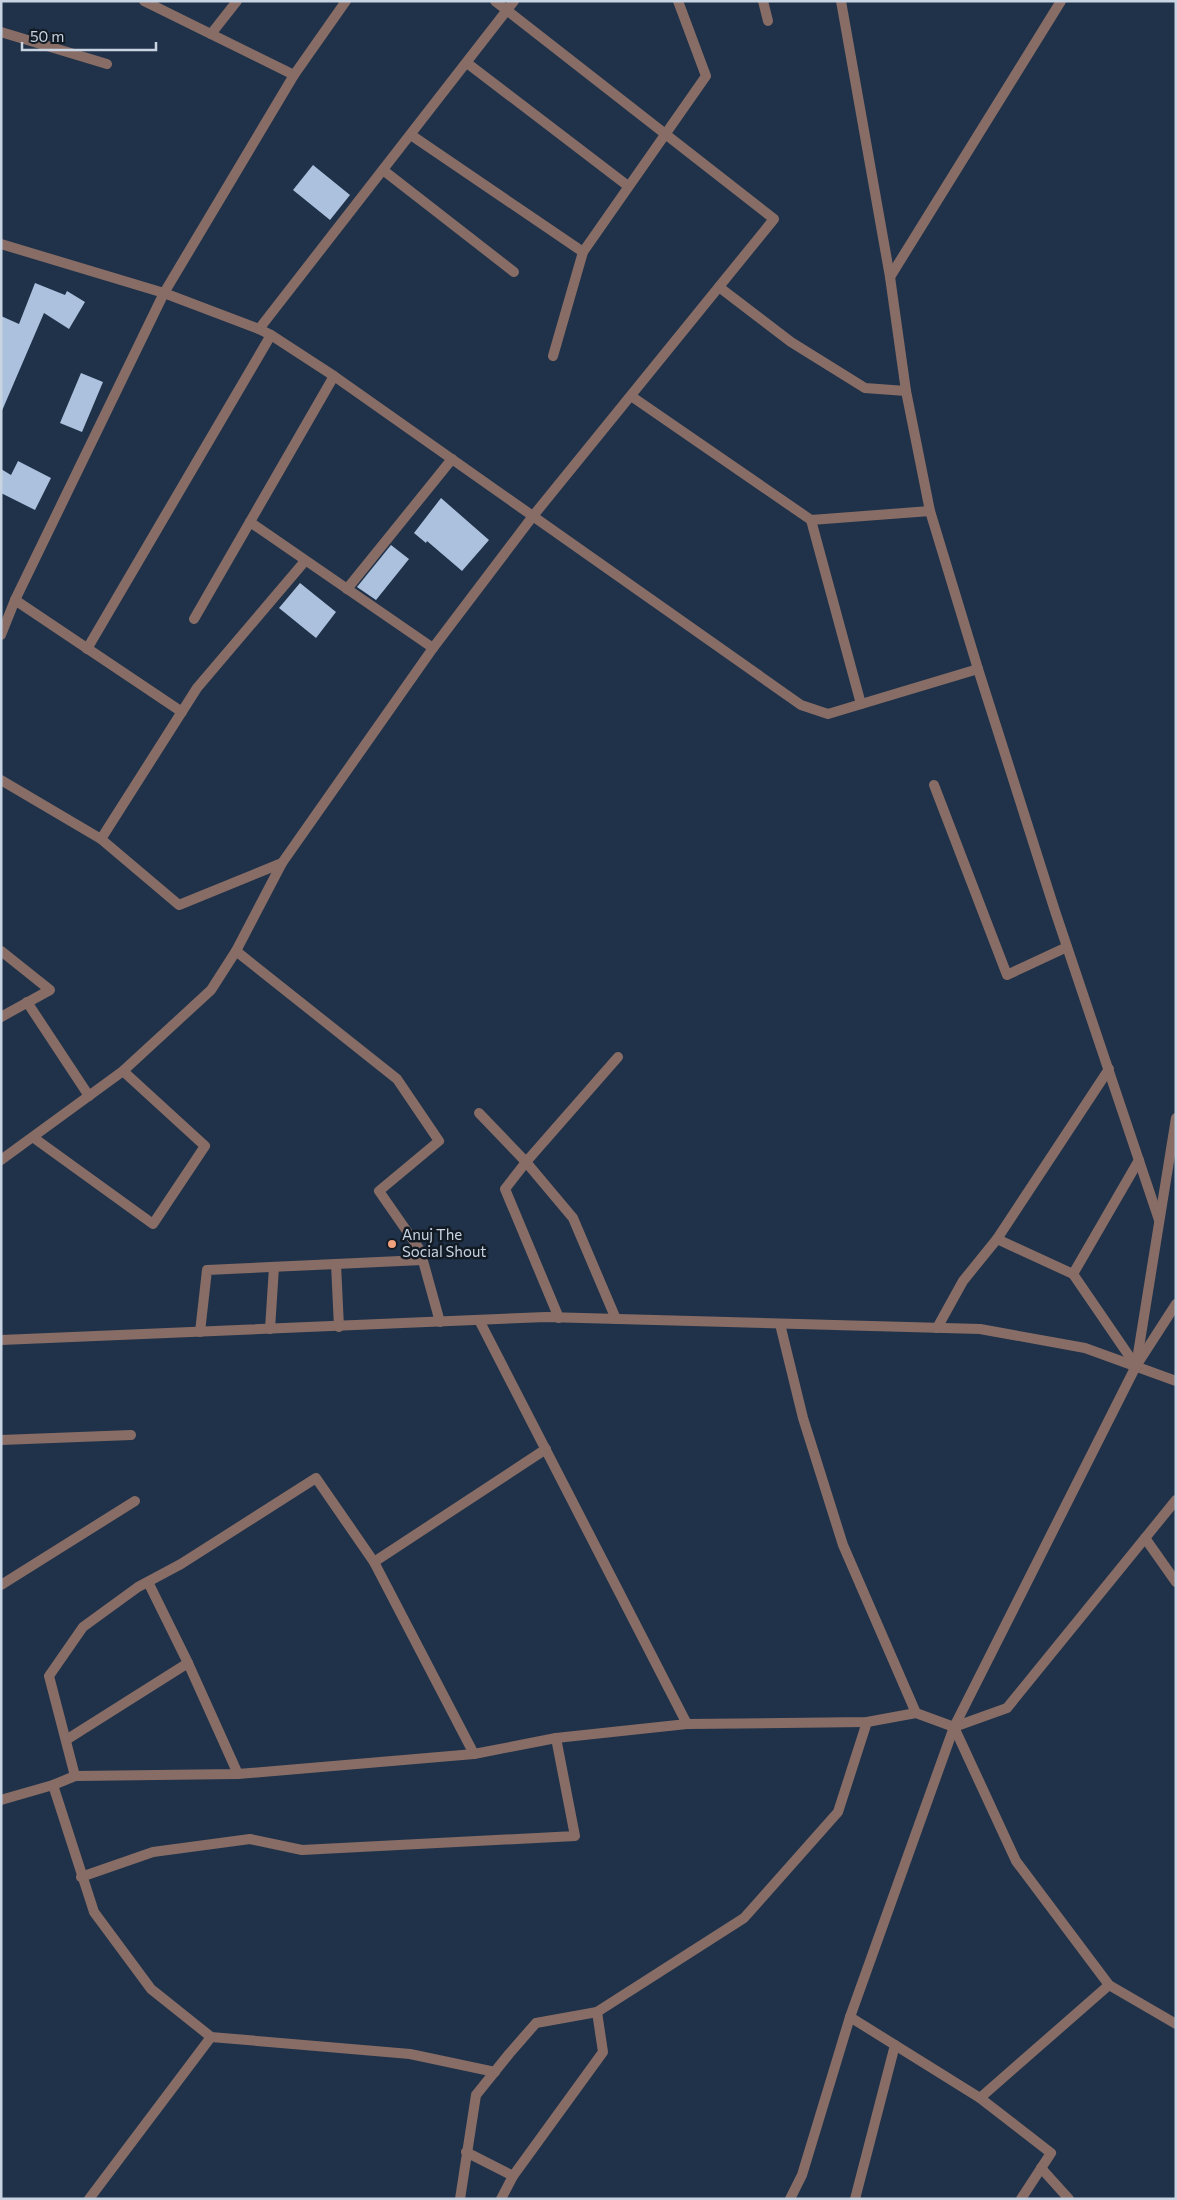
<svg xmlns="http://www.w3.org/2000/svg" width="1177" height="2200" viewBox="0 0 1177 2200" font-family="Commissioner,sans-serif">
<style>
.building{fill:#abc1de}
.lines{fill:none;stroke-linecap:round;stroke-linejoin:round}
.minor{stroke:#886d66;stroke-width:10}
.tertiary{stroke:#886d66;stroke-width:10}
.poi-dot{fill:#f1a17d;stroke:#121a24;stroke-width:2}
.labels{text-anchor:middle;stroke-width:5;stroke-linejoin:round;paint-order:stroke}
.poi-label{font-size:15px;fill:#c9d4e3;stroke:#121a24;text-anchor:start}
</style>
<rect width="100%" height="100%" fill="#203249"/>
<g class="building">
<polygon points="313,165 350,195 330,220 293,190"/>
<polygon points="35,283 65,295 67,291 85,302 69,329 44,313 1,413 1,316 19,324"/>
<polygon points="81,373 103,382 82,432 60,423"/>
<polygon points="18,461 51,478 35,510 1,493 1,469 11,475"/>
<polygon points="441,498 489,540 462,571 427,541 426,543 414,533"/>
<polygon points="391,545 409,559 376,600 357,587"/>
<polygon points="300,583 336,612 316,638 279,608"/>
</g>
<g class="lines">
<g class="minor">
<polyline points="144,1 294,75"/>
<polyline points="763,1 768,21"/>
<polyline points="841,1 890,277 906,391 930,511 978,669 1055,911 1159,1220"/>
<polyline points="1,32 107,64"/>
<polyline points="211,34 237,1"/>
<polyline points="467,63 628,186"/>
<polyline points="411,135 583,252"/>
<polyline points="383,170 514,272"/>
<polyline points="1,244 164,293 259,329 271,335 334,376 801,705 828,714 978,669"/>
<polyline points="890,277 1061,1"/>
<polyline points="719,287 791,342 865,388 906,391"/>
<polyline points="259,329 514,1"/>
<polyline points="553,356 583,252 706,76 678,1"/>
<polyline points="631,396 811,520 930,511"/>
<polyline points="811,520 861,704"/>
<polyline points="250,522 433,648"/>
<polyline points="347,589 452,459"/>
<polyline points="15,600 182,712"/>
<polyline points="194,619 334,376"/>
<polyline points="1,635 15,600 164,293 294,75 346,1"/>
<polyline points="87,649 271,335"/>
<polyline points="1,780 101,839 179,905 282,863"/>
<polyline points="934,785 1007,975 1067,947"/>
<polyline points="101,839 197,688 305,561"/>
<polyline points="1,951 50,990 1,1017"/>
<polyline points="236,951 397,1079 439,1141 379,1191 420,1250 440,1322"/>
<polyline points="27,1002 89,1096"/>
<polyline points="479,1113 526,1162 573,1218 616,1319"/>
<polyline points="34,1138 153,1224 205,1146 123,1071"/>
<polyline points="1,1160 123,1071 211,990 236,951 282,863 433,648 533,516 774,219 495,1"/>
<polyline points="997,1239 1073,1274 1136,1366"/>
<polyline points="336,1264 339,1327"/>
<polyline points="1073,1274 1139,1160"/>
<polyline points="559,1318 505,1189 526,1162 618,1057"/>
<polyline points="479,1320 687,1724"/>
<polyline points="780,1324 803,1418 843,1545 916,1713"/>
<polyline points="937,1328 963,1281 997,1239 1109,1069"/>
<polyline points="270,1329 274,1267"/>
<polyline points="200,1332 207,1270 422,1260"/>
<polyline points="1,1440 131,1435"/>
<polyline points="1145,1538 1176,1582"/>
<polyline points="374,1562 546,1449"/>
<polyline points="148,1582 188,1663 238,1774"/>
<polyline points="1,1585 135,1501"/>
<polyline points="954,1727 1016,1861 1109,1985 1176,2024"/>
<polyline points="66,1740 188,1663"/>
<polyline points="75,1776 49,1676 83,1627 138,1587 181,1564 316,1478 374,1562 474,1754"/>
<polyline points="53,1785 94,1912 151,1989 211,2037 410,2054 495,2072"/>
<polyline points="1,1800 53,1785 75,1776 238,1774 474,1754 556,1738 687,1724 867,1722 916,1713 954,1727 1007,1708 1176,1500"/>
<polyline points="81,1877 153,1852 250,1839 302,1850 575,1836 556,1738"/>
<polyline points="850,2017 980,2098 1051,2153 1021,2199"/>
<polyline points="980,2098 1109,1985"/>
<polyline points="466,2152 513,2176"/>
<polyline points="1041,2168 1069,2199"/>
<polyline points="89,2199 211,2037"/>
<polyline points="460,2199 476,2095 509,2054 536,2023 597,2012 744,1918 838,1812 867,1722"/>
<polyline points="501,2199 513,2176 603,2052 597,2012"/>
<polyline points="790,2199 802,2175 850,2017 954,1727 1136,1366 1176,1118"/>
<polyline points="855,2199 895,2045"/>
</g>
<g class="tertiary">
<polyline points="1,1340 546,1317 980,1329 1085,1348 1176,1381"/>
<polyline points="1136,1366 1176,1304"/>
</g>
</g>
<circle class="poi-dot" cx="392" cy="1244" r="5"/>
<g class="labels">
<g class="poi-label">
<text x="402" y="1240">Anuj The<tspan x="402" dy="17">Social Shout</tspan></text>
</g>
</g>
<rect width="1177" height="2200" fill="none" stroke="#c9d4e3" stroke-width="5"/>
<path d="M22 42v8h134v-8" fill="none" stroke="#c9d4e3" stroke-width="2.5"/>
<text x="30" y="42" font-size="15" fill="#c9d4e3" stroke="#121a24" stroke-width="4" paint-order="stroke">50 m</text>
</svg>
